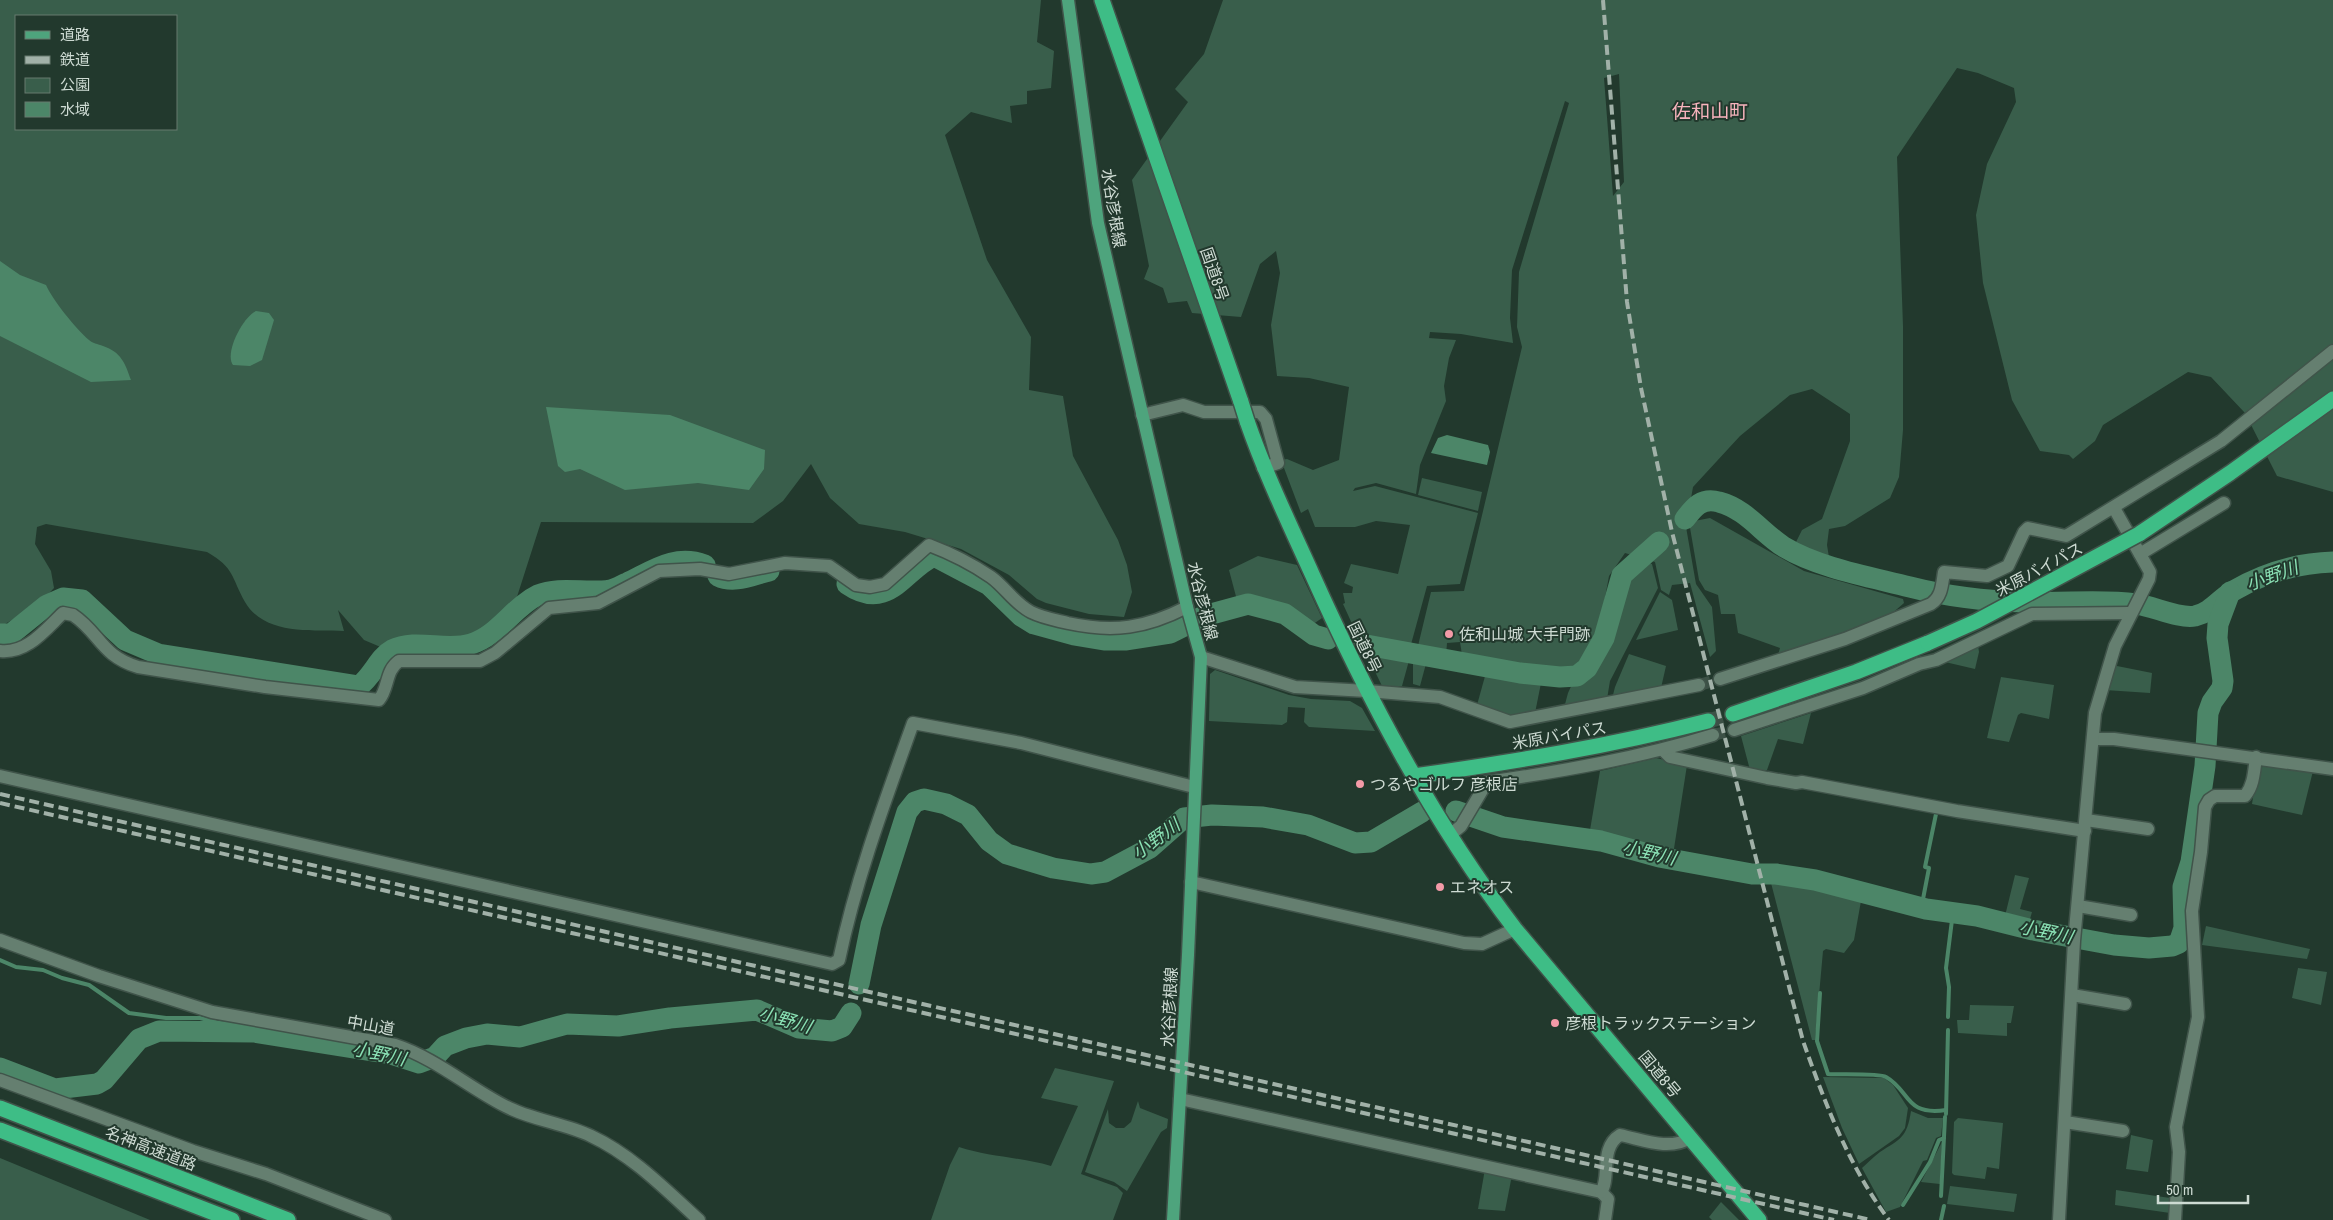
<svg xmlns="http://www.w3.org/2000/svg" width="2333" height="1220" viewBox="0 0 2333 1220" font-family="'Archivo Narrow','Noto Sans JP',sans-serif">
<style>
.green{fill:#395e4b;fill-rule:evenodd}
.water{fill:#4c8668}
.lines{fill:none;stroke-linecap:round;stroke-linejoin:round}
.stream{stroke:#4c8668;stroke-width:4}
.river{stroke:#4c8668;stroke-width:21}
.minor-tunnel{stroke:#3c5146;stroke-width:12;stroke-dasharray:12 6;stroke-linecap:butt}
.highway-tunnel{stroke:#3c5146;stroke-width:15;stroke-dasharray:15 8;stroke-linecap:butt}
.minor-casing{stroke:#40544a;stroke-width:15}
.major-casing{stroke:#40544a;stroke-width:15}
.highway-casing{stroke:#40544a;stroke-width:18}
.minor{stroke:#657f70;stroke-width:12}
.major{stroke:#4ea47d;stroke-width:12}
.highway{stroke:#3ebd86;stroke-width:15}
.rail{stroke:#a1b1a8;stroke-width:4;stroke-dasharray:10 5;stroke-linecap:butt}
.highway-bridge-casing{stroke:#40544a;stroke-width:18;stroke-linecap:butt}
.highway-bridge{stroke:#3ebd86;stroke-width:15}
.poi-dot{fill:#f39aa7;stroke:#22392d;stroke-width:2}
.labels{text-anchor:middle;stroke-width:4;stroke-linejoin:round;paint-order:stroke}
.street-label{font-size:16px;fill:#cedbd3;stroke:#22392d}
.poi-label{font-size:16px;fill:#cedbd3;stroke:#22392d;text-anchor:start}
.water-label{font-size:18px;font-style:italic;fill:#8be2b5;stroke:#22392d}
.quarter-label{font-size:19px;fill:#f7b3bc;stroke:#22392d}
</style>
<rect width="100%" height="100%" fill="#22392d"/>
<g class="green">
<path d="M 0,0 L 1041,0 L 1037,42 L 1054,51 L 1051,88 L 1027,91 L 1027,104 L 1010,106 L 1012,123 L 971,112 L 945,135 L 987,260 L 1031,337 L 1029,390 L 1063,396 L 1073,456 L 1118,540 L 1127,565 L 1132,592 L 1124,617 L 1089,614 L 1046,603 L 1037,599 L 1009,575 L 961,549 L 905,532 L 859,524 L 830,498 L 811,464 L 783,501 L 753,523 L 541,522 L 515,603 L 473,647 L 390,651 L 364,640 L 338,610 L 344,631 C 311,630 264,635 245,602 C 231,577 235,568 207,552 L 46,524 L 37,527 L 35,544 L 51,571 L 54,588 L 39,604 L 0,627 ZM 16,16 L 176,16 L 176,129 L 16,129 Z"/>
<path d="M 1223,0 L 2333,0 L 2333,492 L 2277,476 L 2245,413 L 2211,377 L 2188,372 L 2103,425 L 2095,441 L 2073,459 L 2069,455 L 2040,451 L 2012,400 L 1983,283 L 1976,215 L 1987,164 L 2016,102 L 2014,88 L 1978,73 L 1957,68 L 1897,157 L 1903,326 L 1903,430 L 1899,477 L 1890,498 L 1845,526 L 1829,529 L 1827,545 L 1829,557 L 1804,552 L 1795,544 L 1802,530 L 1822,519 L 1850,441 L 1850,414 L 1812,389 L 1790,395 L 1740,436 L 1693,487 L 1686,527 L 1696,584 L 1712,607 L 1716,651 L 1710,657 L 1690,583 L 1672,585 L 1669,595 L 1661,590 L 1655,562 L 1625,553 L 1609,576 L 1599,630 L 1574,669 L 1530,667 L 1462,655 L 1460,642 L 1447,643 L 1446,656 L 1417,650 L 1431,592 L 1464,591 L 1522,347 L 1517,327 L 1519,272 L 1569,103 L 1565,101 L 1512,270 L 1510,318 L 1513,343 L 1461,334 L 1430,332 L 1429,338 L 1456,340 L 1449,358 L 1444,386 L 1446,401 L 1420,465 L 1416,494 L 1376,483 L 1355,488 L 1353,491 L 1375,486 L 1478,513 L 1460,584 L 1427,586 L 1410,648 L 1359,639 L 1343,604 L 1345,603 L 1343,593 L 1352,593 L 1353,587 L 1344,583 L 1351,564 L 1398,574 L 1410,525 L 1376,521 L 1355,527 L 1315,527 L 1308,509 L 1301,513 L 1281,460 L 1287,459 L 1313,470 L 1339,460 L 1349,387 L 1309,378 L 1277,376 L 1271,325 L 1280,273 L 1276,251 L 1260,264 L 1241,317 L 1192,313 L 1187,301 L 1168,303 L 1163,288 L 1144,279 L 1149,266 L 1132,180 L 1188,102 L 1175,89 L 1204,54 ZM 1619,74 L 1624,182 L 1613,196 L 1604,78 Z"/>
<polygon points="1422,478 1482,492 1478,511 1418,495"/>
<polygon points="1710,518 1804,571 1903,599 1904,603 1889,616 1778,655 1780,648 1738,633 1735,614 1721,614 1718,595 1705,590 1699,580 1689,522"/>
<polygon points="1258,556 1297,565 1322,618 1312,625 1238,604 1229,570"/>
<path d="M 1643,561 L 1652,564 L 1658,588 L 1610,681 L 1607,699 L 1564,708 L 1568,693 L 1574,680 C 1606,675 1613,600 1626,577 C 1630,571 1638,566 1643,561 Z"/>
<polygon points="1660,592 1672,600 1678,630 1636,640"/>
<polygon points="1978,645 1979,652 1975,669 1945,662"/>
<polygon points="1370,649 1410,657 1402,686 1382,686 1366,653 1371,653"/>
<polygon points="1629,654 1666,666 1661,688 1612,699 1615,687"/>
<polygon points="1413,658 1427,660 1420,686 1413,684"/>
<polygon points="2112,665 2152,673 2150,693 2105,690"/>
<polygon points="1487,669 1542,678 1535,713 1505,717 1477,705"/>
<polygon points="1215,670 1289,695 1311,699 1350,701 1362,708 1375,731 1309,727 1304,722 1305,708 1288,707 1287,722 1282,725 1209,721 1210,674"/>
<polygon points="2001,677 2054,685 2049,719 2021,713 2018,715 2009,742 1987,738"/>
<polygon points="1811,713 1803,744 1778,739 1767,770 1750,770 1741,736"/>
<polygon points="1656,758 1687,765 1673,855 1589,836 1600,771"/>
<polygon points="2258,765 2313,771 2302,815 2252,804"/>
<polygon points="2015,875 2029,878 2020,909 2032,912 2028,926 2004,920"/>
<polygon points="1771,883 1808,887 1861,901 1854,940 1844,953 1826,949 1823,951 1815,1040 1812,1040"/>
<polygon points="2206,926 2310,949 2307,959 2202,945"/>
<polygon points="2298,968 2327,972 2321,1005 2292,998"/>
<polygon points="1970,1005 2014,1006 2011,1023 2007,1023 2007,1036 1958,1033 1957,1020 1969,1020"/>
<path d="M 1055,1068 L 1114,1081 L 1081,1174 L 1117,1187 L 1123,1193 L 1113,1220 L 931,1220 L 950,1165 L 959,1147 C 989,1157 1021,1157 1051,1166 L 1078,1106 L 1041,1098 Z"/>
<polygon points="1823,1077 1884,1078 1893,1085 1908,1108 1905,1128 1899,1136 1859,1164 1842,1128"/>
<polygon points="1138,1101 1140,1108 1168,1119 1167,1128 1161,1132 1127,1191 1114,1182 1085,1172 1108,1109 1109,1123 1116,1128 1124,1128 1131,1122"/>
<path d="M 1911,1111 L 1928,1118 L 1943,1118 L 1941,1136 L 1936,1138 L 1927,1160 L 1923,1161 L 1900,1207 L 1886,1212 L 1862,1168 C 1868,1163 1873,1157 1880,1152 C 1900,1139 1907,1138 1911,1111 Z"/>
<polygon points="1958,1118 2003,1123 1999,1169 1987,1167 1985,1179 1954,1175 1952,1173 1954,1122"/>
<polygon points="2131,1135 2153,1140 2148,1172 2126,1169"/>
<polygon points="1942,1142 1940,1184 1921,1182"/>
<polygon points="0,1158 150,1220 0,1220"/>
<polygon points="1485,1169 1512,1175 1505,1211 1478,1209"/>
<polygon points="1950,1186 2017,1194 2014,1212 1947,1204"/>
<polygon points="2116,1190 2170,1198 2170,1213 2115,1205"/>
<polygon points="1721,1202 1739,1220 1712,1220 1709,1217"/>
</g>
<g class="water">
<path d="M 0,261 L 20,275 L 46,285 C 52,299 76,329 89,340 C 92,343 98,344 103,346 C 121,352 125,363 131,380 L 91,382 L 0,336 Z"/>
<path d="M 256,311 L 269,313 L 274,320 L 262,360 L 250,366 L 233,365 C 224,353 243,317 256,311 Z"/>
<polygon points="546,407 670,415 765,450 764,469 749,490 698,483 625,490 580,469 565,472 558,466"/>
<polygon points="1447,435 1488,445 1490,452 1487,465 1431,453 1438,438"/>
</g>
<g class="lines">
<g class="stream">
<polyline points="1923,899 1929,868 1925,867 1936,814"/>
<polyline points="0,960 16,967 43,970 62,978 89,985 129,1013 166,1018 200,1018 254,1032"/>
<path d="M 1820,993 L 1817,1041 L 1828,1074 C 1839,1075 1879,1073 1886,1077 C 1911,1091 1904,1116 1946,1110"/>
<polyline points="1948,1017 1949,987 1946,968 1953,912"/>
<polyline points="1946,1114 1948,1030"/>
<polyline points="1941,1196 1945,1117"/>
<polyline points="1903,1205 1930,1162 1939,1140 1944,1138"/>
<polyline points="1941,1220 1944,1206"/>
</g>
<g class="river">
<path d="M 1685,519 C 1694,507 1702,497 1719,502 C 1746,509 1762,533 1784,547 C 1819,568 1871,577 1910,587 C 1949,597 1986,601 2026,602 C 2062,604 2100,599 2136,604 C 2153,606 2179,619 2195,616 C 2212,612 2219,599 2233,591 C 2264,573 2296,563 2333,562"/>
<path d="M 718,576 C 734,584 752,575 769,571"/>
<path d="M 847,584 C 889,613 904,569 934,556 L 989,585 L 1021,616 L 1034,624 L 1074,635 L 1104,640 L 1125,640 L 1170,633 L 1204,616 L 1248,604 L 1285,614 L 1314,635 L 1328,639"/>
<path d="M 0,634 L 11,634 L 47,605 L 63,598 L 82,600 L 125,640 L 158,654 L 359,686 C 372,677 379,657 392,650 C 416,638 446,652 471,644 C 498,636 513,607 538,595 C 560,586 587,594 610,590 C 616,589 622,585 627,583 C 654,570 675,554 705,565"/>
<polyline points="1361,644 1520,673 1560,677 1577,676 1587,668 1604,638 1622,575 1659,542"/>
<polyline points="1456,811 1503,827 1601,841 1659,857 1752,874 1776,874 1815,880 1926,909 1977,916 2033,930 2114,945 2149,948 2172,946 2179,943 2184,928 2183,887 2191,862 2205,766 2208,713 2212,702 2222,688 2223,681 2217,638 2218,624 2230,592"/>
<polyline points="859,984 871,925 907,812 915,802 924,799 946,804 968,815 989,841 1007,854 1053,868 1091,874 1105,872 1150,848 1184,818 1212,815 1263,817 1308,825 1355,843 1371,842 1422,812"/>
<polyline points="0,1068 55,1089 97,1084 104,1080 139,1039 159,1031 254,1032 391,1054 419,1063 435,1057 445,1046 466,1038 487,1034 520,1037 567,1024 618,1026 670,1018 757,1010 799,1028 832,1031 842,1027 851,1013"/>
</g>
<g class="minor-tunnel">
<polyline points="1699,685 1720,679"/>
<polyline points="1713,735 1734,730"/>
</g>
<polyline class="highway-tunnel" points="1708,721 1733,714"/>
<g class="minor-casing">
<g id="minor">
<polyline points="1142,415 1183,405 1204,412 1260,412 1266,419 1278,463 1263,468"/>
<polyline points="2140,554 2224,503"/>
<path d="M 0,651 C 27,654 45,630 63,613 L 73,615 C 100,633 101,656 138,667 L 265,687 L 379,700 C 389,688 385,671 399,661 L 480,661 L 495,653 L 549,608 L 598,603 L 659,571 L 700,569 L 729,574 L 785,563 L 829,566 L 856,585 L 870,587 L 885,584 L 929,545 C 950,553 972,564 991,577 C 1005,587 1015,604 1031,612 C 1043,618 1056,620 1068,623 C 1114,633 1146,628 1187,607"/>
<polyline points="1201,657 1295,687 1367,691 1440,697 1510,722 1699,685"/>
<path d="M 1720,679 L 1845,639 L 1931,604 C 1942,597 1942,584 1944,572 L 1987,576 L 2008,566 L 2024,532 L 2028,528 L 2066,536 L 2221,441 L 2333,351"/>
<polyline points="1734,730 1863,688 1919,664 1936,660 2032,614 2130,613"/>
<polyline points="2094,739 2114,739 2333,769"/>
<polyline points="1663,750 1670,757 1767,778 1796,783 1802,782 1957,811 2085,831"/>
<path d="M 0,776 L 832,964 L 839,960 C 856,879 885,801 913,723 L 1021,743 L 1194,787"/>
<polyline points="2086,820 2148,829"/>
<path d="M 1450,835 L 1461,826 L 1487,782 C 1564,771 1638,758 1713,735"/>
<polyline points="1191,882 1464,943 1482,944 1515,929"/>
<polyline points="2078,906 2131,915"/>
<path d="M 0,940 L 99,976 L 212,1012 L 395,1045 C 435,1058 468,1087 505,1106 C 531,1120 564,1123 591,1136 C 632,1155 666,1190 699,1220"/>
<polyline points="2072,995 2125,1004"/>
<polyline points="0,1080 193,1151 266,1174 385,1220"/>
<polyline points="1180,1099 1601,1192 1608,1199 1605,1220"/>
<polyline points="2065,1122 2123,1131"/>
<path d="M 1601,1192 C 1611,1178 1599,1148 1620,1135 C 1644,1140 1669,1151 1690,1138"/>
<polyline points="2059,1220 2074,941 2095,713 2115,646 2149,579 2150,572 2114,508"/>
<path d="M 2175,1220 L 2179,1152 L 2176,1127 L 2198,1017 L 2192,911 L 2201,852 L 2205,807 L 2209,800 L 2215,796 L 2245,796 C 2254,785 2254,771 2256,757"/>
</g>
</g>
<g class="major-casing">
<polyline id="major" points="1068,0 1098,223 1187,607 1201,657 1188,955 1173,1220"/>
</g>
<g class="highway-casing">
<g id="highway">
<polyline points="1102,0 1241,402"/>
<path d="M 1247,421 C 1265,473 1289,523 1312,574 C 1368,699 1432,820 1515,929 L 1759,1220"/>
<polyline points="2139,534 2230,473 2333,399"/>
<polyline points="1733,714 1856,672 1928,643"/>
<path d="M 1414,776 C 1513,762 1611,746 1708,721"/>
<polyline points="0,1108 288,1220"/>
<polyline points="0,1130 232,1220"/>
</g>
</g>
<use href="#minor" class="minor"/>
<use href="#major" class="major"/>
<use href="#highway" class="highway"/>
<g class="rail">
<path d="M 1603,0 L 1627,302 L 1641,388 L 1672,532 L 1803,1041 C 1825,1103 1849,1167 1889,1220"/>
<polyline points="0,794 1871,1220"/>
<polyline points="0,803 1834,1220"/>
</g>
<g class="highway-bridge-casing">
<g id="highway-bridge">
<polyline points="1241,402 1247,421"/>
<polyline points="1928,643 1977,621 2139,534"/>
</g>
</g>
<use href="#highway-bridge" class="highway-bridge"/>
</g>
<g class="poi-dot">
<circle cx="1449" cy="634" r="5"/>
<circle cx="1360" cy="784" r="5"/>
<circle cx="1440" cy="887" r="5"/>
<circle cx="1555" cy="1023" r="5"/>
</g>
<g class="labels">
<g class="street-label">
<text transform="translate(1114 208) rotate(81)" y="6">水谷彦根線</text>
<text transform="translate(1215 274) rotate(71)" y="6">国道8号</text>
<text transform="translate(2039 569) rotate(-28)" y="6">米原バイパス</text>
<text transform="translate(1203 601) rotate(76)" y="6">水谷彦根線</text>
<text transform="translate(1365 647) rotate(64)" y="6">国道8号</text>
<text transform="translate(1559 735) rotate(-10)" y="6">米原バイパス</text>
<text transform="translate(1169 1007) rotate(-87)" y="6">水谷彦根線</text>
<text transform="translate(371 1025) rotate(10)" y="6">中山道</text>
<text transform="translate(1660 1074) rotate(50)" y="6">国道8号</text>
<text transform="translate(151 1148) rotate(21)" y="6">名神高速道路</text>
</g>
<g class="poi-label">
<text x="1459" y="640">佐和山城 大手門跡</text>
<text x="1370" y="790">つるやゴルフ 彦根店</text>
<text x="1450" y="893">エネオス</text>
<text x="1565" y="1029">彦根トラックステーション</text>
</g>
<g class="water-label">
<text transform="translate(2272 576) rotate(-20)" y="6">小野川</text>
<text transform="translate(1156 839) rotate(-36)" y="6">小野川</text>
<text transform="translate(1649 853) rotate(13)" y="6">小野川</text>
<text transform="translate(2046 932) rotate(12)" y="6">小野川</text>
<text transform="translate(785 1020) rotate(16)" y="6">小野川</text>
<text transform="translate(379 1054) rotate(12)" y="6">小野川</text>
</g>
<g class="quarter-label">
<text x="1710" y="118">佐和山町</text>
</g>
</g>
<rect x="15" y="15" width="162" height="115" fill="#22392d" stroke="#677a6f"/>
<rect x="25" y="31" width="25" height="8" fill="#4ea47d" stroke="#677a6f"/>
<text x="60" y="40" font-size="15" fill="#cedbd3">道路</text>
<rect x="25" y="56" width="25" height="8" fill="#a1b1a8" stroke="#677a6f"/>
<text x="60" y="65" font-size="15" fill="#cedbd3">鉄道</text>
<rect x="25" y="78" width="25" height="15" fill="#395e4b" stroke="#677a6f"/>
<text x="60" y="90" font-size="15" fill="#cedbd3">公園</text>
<rect x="25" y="102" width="25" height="15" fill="#4c8668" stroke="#677a6f"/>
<text x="60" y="115" font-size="15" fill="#cedbd3">水域</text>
<path d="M2158 1195v8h90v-8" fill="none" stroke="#cedbd3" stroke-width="2.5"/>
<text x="2166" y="1195" font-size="15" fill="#cedbd3" stroke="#22392d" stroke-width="4" paint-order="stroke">50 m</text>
</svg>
